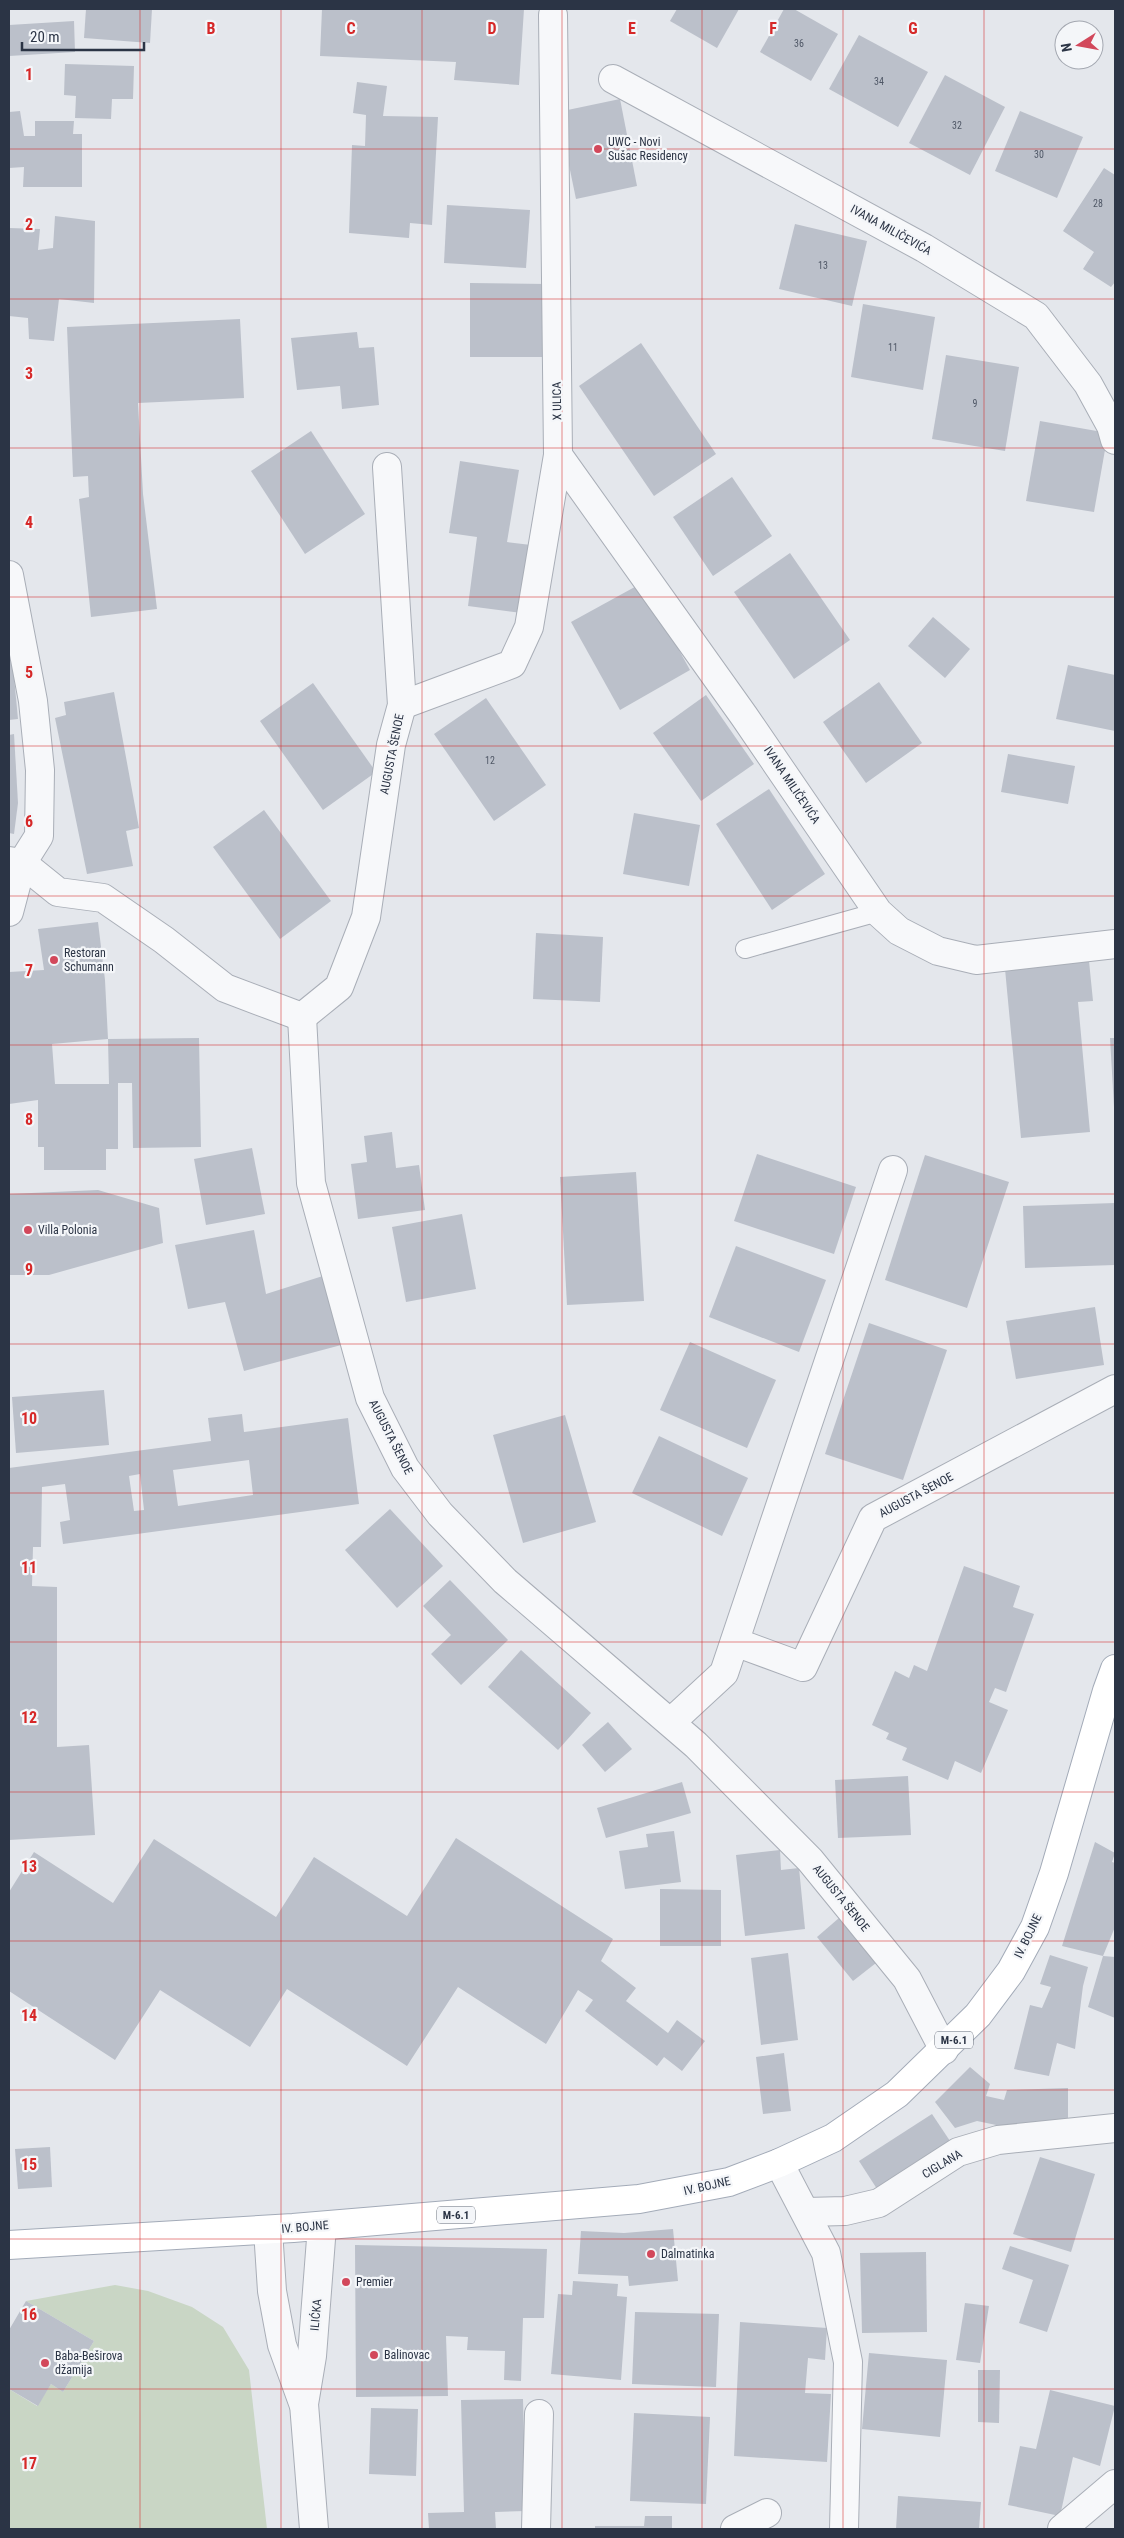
<svg xmlns="http://www.w3.org/2000/svg" width="1124" height="2538" viewBox="0 0 1124 2538" font-family="'Roboto Condensed',sans-serif">
<style>
.green{fill:#c9d6c5}
.building{fill:#bbc0ca;fill-rule:evenodd}
.lines{fill:none;stroke-linecap:round;stroke-linejoin:round}
.lane-casing{stroke:#a9aeb7;stroke-width:20}
.street-casing{stroke:#a9aeb7;stroke-width:30}
.primary-casing{stroke:#a3abb8;stroke-width:30}
.lane{stroke:#f7f8fa;stroke-width:18}
.street{stroke:#f7f8fa;stroke-width:28}
.primary{stroke:#fff;stroke-width:28}
.grid{fill:none;stroke:#d62828;stroke-width:1;stroke-opacity:0.55}
.poi-dot{fill:#d2485b;stroke:#f4f6f9;stroke-width:2}
.labels{text-anchor:middle;stroke-width:4.5;stroke-linejoin:round;paint-order:stroke}
.number-label{font-size:10px;fill:#4f5766}
.shield{fill:#f4f6f9;stroke:#676e7b;stroke-width:1}
.shield-label{font-size:11px;font-weight:bold;fill:#2b3445}
.poi-label{font-size:12px;fill:#2b3445;stroke:#f4f6f9;text-anchor:start}
.street-label{font-size:12px;fill:#2b3445;stroke:#f4f6f9}
.grid-label{font-size:16px;text-anchor:middle;font-weight:bold;fill:#d62828;stroke:#f4f6f9;stroke-width:4.5;stroke-linejoin:round;paint-order:stroke}
</style>
<rect width="100%" height="100%" fill="#e4e7ec"/>
<polygon class="green" points="115,2285 148,2291 192,2307 223,2327 249,2370 267,2529 9,2529 9,2389 37,2406 51,2384 63,2392 94,2341 26,2301"/>
<g class="building">
<polygon points="86,9 152,9 150,43 84,38"/>
<polygon points="322,9 524,9 519,85 454,80 456,62 320,56"/>
<polygon points="677,9 739,9 717,48 670,21"/>
<polygon points="784,9 794,9 838,34 811,81 760,52"/>
<polygon points="74,21 75,52 9,56 9,25"/>
<polygon points="859,35 928,72 898,127 829,89"/>
<polygon points="65,64 134,66 133,99 112,99 111,119 75,118 76,96 64,95"/>
<polygon points="945,75 1005,107 970,175 909,143"/>
<polygon points="357,82 387,86 383,116 438,117 432,225 410,223 409,238 349,233 352,145 365,146 366,115 353,113"/>
<polygon points="620,99 637,186 576,199 558,112"/>
<polygon points="20,111 24,136 35,136 35,121 74,121 73,134 82,134 82,187 23,187 24,167 9,168 9,112"/>
<polygon points="1020,111 1083,137 1057,198 995,171"/>
<polygon points="1104,168 1115,175 1115,282 1111,287 1083,269 1094,252 1063,231"/>
<polygon points="447,205 530,210 526,268 444,263"/>
<polygon points="55,216 95,221 94,303 59,299 54,341 29,339 28,318 9,316 9,228 40,229 38,250 53,248"/>
<polygon points="795,224 867,241 852,306 779,289"/>
<polygon points="470,283 547,284 547,357 470,357"/>
<polygon points="863,304 935,317 923,390 851,377"/>
<polygon points="240,319 244,398 138,403 143,494 157,609 91,617 79,499 89,497 88,476 73,477 67,327"/>
<polygon points="357,332 359,348 374,347 379,405 342,409 340,386 297,390 291,338"/>
<polygon points="641,343 716,454 654,496 579,386"/>
<polygon points="946,355 1019,367 1005,451 932,439"/>
<polygon points="1040,421 1108,433 1094,512 1026,501"/>
<polygon points="311,431 365,514 305,554 251,471"/>
<polygon points="460,461 519,470 507,542 531,545 522,613 468,606 477,537 449,533"/>
<polygon points="732,477 772,536 713,576 673,517"/>
<polygon points="790,553 850,640 794,679 734,592"/>
<polygon points="642,583 690,670 620,710 571,622"/>
<polygon points="933,617 970,649 945,678 908,646"/>
<polygon points="9,656 12,656 18,719 9,720"/>
<polygon points="1068,665 1115,675 1115,731 1056,719"/>
<polygon points="879,682 922,743 866,783 823,722"/>
<polygon points="313,683 376,772 323,810 260,721"/>
<polygon points="114,692 139,828 126,831 133,866 87,874 55,718 66,715 64,702"/>
<polygon points="706,695 754,764 701,801 653,733"/>
<polygon points="486,698 546,785 494,821 434,734"/>
<polygon points="14,734 18,803 14,834 9,833 9,735"/>
<polygon points="1008,754 1075,766 1068,804 1001,792"/>
<polygon points="769,789 825,874 772,910 716,824"/>
<polygon points="264,810 331,901 280,939 213,847"/>
<polygon points="634,813 700,825 689,886 623,874"/>
<polygon points="98,922 105,980 108,1039 52,1044 55,1084 109,1084 108,1039 199,1038 201,1147 133,1148 132,1083 118,1083 118,1149 106,1149 106,1170 44,1170 44,1147 38,1147 38,1100 9,1104 9,972 44,970 38,929"/>
<polygon points="536,933 603,937 600,1002 533,999"/>
<polygon points="1089,961 1093,1001 1078,1002 1090,1132 1021,1138 1005,969"/>
<polygon points="1110,1038 1115,1038 1115,1107 1114,1107"/>
<polygon points="392,1132 396,1168 419,1165 425,1210 358,1219 351,1164 367,1162 364,1136"/>
<polygon points="252,1148 265,1214 206,1225 194,1159"/>
<polygon points="757,1154 856,1187 834,1254 734,1221"/>
<polygon points="925,1155 1009,1182 967,1308 885,1280"/>
<polygon points="636,1172 644,1301 567,1305 560,1177"/>
<polygon points="98,1190 159,1208 163,1243 49,1275 9,1275 9,1194"/>
<polygon points="1115,1203 1115,1265 1025,1268 1023,1206"/>
<polygon points="462,1214 476,1289 406,1302 392,1227"/>
<polygon points="254,1230 266,1294 326,1275 345,1344 244,1371 225,1302 188,1309 175,1245"/>
<polygon points="736,1246 826,1280 799,1352 709,1317"/>
<polygon points="1095,1307 1104,1365 1016,1379 1006,1321"/>
<polygon points="869,1323 947,1350 903,1480 825,1454"/>
<polygon points="690,1342 776,1380 747,1448 660,1410"/>
<polygon points="104,1390 109,1445 16,1453 12,1397"/>
<path d="M 242,1414 L 244,1432 L 348,1418 L 359,1504 L 63,1544 L 60,1522 L 70,1520 L 65,1484 L 42,1487 L 41,1547 L 33,1547 L 32,1586 L 57,1587 L 57,1747 L 89,1745 L 95,1835 L 9,1840 L 9,1468 L 211,1441 L 208,1418 ZM 249,1460 L 253,1495 L 178,1506 L 173,1470 ZM 140,1474 L 144,1510 L 134,1511 L 129,1476 Z"/>
<polygon points="565,1415 596,1522 523,1543 493,1435"/>
<polygon points="659,1436 748,1478 722,1536 632,1493"/>
<polygon points="390,1509 443,1566 397,1608 345,1550"/>
<polygon points="964,1566 1020,1586 1013,1607 1034,1614 1006,1692 995,1688 989,1702 1008,1710 981,1773 955,1761 948,1780 902,1760 907,1748 886,1739 889,1733 872,1725 895,1671 909,1678 914,1665 927,1671"/>
<polygon points="450,1580 508,1640 461,1685 431,1654 451,1635 423,1606"/>
<polygon points="521,1650 591,1713 558,1750 488,1687"/>
<polygon points="608,1722 632,1749 605,1772 582,1745"/>
<polygon points="908,1776 911,1835 838,1838 835,1780"/>
<polygon points="682,1782 691,1813 606,1838 597,1808"/>
<polygon points="674,1831 681,1882 625,1889 619,1851 648,1847 646,1834"/>
<polygon points="456,1838 613,1939 601,1961 636,1988 626,2001 668,2033 677,2020 705,2041 682,2071 664,2057 657,2066 585,2011 593,2000 578,1990 546,2044 458,1987 407,2066 287,1989 250,2047 160,1990 115,2060 9,1991 9,1892 34,1852 113,1903 154,1839 276,1917 314,1857 407,1916"/>
<polygon points="1095,1842 1115,1853 1112,1862 1115,1863 1115,1927 1103,1956 1115,1957 1115,2018 1088,2007 1103,1956 1062,1946"/>
<polygon points="780,1850 781,1870 799,1868 805,1929 745,1936 736,1855"/>
<polygon points="660,1889 721,1890 721,1946 660,1946"/>
<polygon points="839,1918 876,1963 853,1981 817,1937"/>
<polygon points="788,1953 798,2040 761,2045 751,1958"/>
<polygon points="1050,1955 1088,1967 1083,1986 1075,2049 1057,2043 1049,2076 1014,2069 1030,2005 1042,2008 1051,1987 1040,1984"/>
<polygon points="784,2053 791,2111 763,2114 756,2057"/>
<polygon points="970,2067 990,2084 986,2096 1004,2100 1007,2090 1068,2088 1068,2122 1001,2126 977,2121 955,2128 935,2102"/>
<polygon points="932,2114 952,2144 879,2192 859,2161"/>
<polygon points="50,2147 52,2187 18,2189 15,2149"/>
<polygon points="1040,2157 1095,2174 1071,2252 1013,2234"/>
<polygon points="673,2229 678,2281 629,2286 628,2276 578,2274 581,2231 624,2233"/>
<polygon points="355,2245 547,2249 544,2318 523,2318 521,2381 504,2380 505,2351 467,2350 468,2337 446,2336 448,2396 356,2397"/>
<polygon points="1010,2246 1069,2265 1047,2332 1019,2323 1033,2280 1002,2269"/>
<polygon points="926,2252 927,2332 862,2333 860,2253"/>
<polygon points="573,2281 618,2284 617,2296 627,2297 621,2380 551,2374 558,2294 572,2295"/>
<polygon points="26,2301 94,2341 63,2392 51,2384 38,2406 9,2389 9,2330"/>
<polygon points="965,2303 989,2306 980,2363 956,2360"/>
<polygon points="635,2312 719,2314 716,2387 632,2384"/>
<polygon points="740,2322 827,2328 825,2360 808,2358 805,2393 831,2394 827,2462 734,2456"/>
<polygon points="869,2353 947,2360 940,2437 862,2429"/>
<polygon points="978,2370 1000,2370 999,2423 978,2422"/>
<polygon points="1050,2390 1115,2406 1100,2466 1073,2457 1060,2516 1008,2505 1020,2446 1036,2449"/>
<polygon points="523,2399 526,2511 495,2512 496,2529 429,2529 428,2513 464,2512 461,2400"/>
<polygon points="371,2408 418,2409 416,2476 369,2474"/>
<polygon points="634,2413 710,2417 706,2504 630,2501"/>
<polygon points="898,2496 981,2502 979,2529 896,2529"/>
<polygon points="645,2516 672,2516 672,2529 595,2529 595,2526 644,2526"/>
</g>
<g class="lines">
<g class="lane-casing">
<polyline id="lane" points="745,949 878,912"/>
</g>
<g class="street-casing">
<g id="street">
<polyline points="613,79 924,248 1036,316 1088,384 1111,426 1115,440"/>
<polyline points="558,455 744,716 878,912 899,931 938,951 976,960 1115,944"/>
<polyline points="9,575 33,701 40,770 39,836 22,863 9,912"/>
<polyline points="402,705 512,664 529,627 558,455 553,15"/>
<polyline points="9,861 22,863 58,892 103,898 164,940 225,988 302,1017 339,987 366,917 391,745 402,705 387,467"/>
<polyline points="302,1017 311,1183 370,1398 405,1468 440,1514 505,1581 696,1745 810,1860 907,1979 944,2050"/>
<polyline points="735,1642 803,1667 873,1518 1115,1389"/>
<polyline points="671,1722 724,1673 893,1170"/>
<polyline points="779,2163 826,2253 848,2362 844,2529"/>
<polyline points="806,2212 845,2211 879,2203 958,2152 998,2140 1115,2128"/>
<polyline points="268,2230 272,2291 282,2345 303,2403"/>
<polyline points="314,2529 304,2404 312,2356 322,2226"/>
<polyline points="536,2529 539,2414"/>
<polyline points="735,2529 767,2513"/>
<polyline points="1062,2529 1115,2484"/>
</g>
</g>
<g class="primary-casing">
<polyline id="primary" points="9,2245 293,2228 639,2199 729,2182 779,2163 833,2138 897,2094 978,2015 1011,1971 1035,1927 1054,1873 1107,1691 1115,1669"/>
</g>
<use href="#lane" class="lane"/>
<use href="#street" class="street"/>
<use href="#primary" class="primary"/>
</g>
<path class="grid" d="M 140,9 L 140,2529M 281,9 L 281,2529M 422,9 L 422,2529M 562,9 L 562,2529M 702,9 L 702,2529M 843,9 L 843,2529M 984,9 L 984,2529M 9,149 L 1115,149M 9,299 L 1115,299M 9,448 L 1115,448M 9,597 L 1115,597M 9,746 L 1115,746M 9,896 L 1115,896M 9,1045 L 1115,1045M 9,1194 L 1115,1194M 9,1344 L 1115,1344M 9,1493 L 1115,1493M 9,1642 L 1115,1642M 9,1792 L 1115,1792M 9,1941 L 1115,1941M 9,2090 L 1115,2090M 9,2239 L 1115,2239M 9,2389 L 1115,2389"/>
<g class="poi-dot">
<circle cx="598" cy="149" r="5"/>
<circle cx="54" cy="960" r="5"/>
<circle cx="28" cy="1230" r="5"/>
<circle cx="651" cy="2254" r="5"/>
<circle cx="346" cy="2282" r="5"/>
<circle cx="374" cy="2355" r="5"/>
<circle cx="45" cy="2363" r="5"/>
</g>
<g class="labels">
<g class="number-label">
<text x="799" y="47">36</text>
<text x="879" y="85">34</text>
<text x="957" y="129">32</text>
<text x="1039" y="158">30</text>
<text x="1098" y="207">28</text>
<text x="823" y="269">13</text>
<text x="893" y="351">11</text>
<text x="975" y="407">9</text>
<text x="490" y="764">12</text>
</g>
<g class="shield">
<rect x="935" y="2031.5" width="38" height="17" rx="4"/>
<rect x="437" y="2206.5" width="38" height="17" rx="4"/>
</g>
<g class="shield-label">
<text x="954" y="2044">M-6.1</text>
<text x="456" y="2219">M-6.1</text>
</g>
<g class="poi-label">
<text x="608" y="146">UWC - Novi<tspan x="608" dy="14">Sušac Residency</tspan></text>
<text x="64" y="957">Restoran<tspan x="64" dy="14">Schumann</tspan></text>
<text x="38" y="1234">Villa Polonia</text>
<text x="661" y="2258">Dalmatinka</text>
<text x="356" y="2286">Premier</text>
<text x="384" y="2359">Balinovac</text>
<text x="55" y="2360">Baba-Beširova<tspan x="55" dy="14">džamija</tspan></text>
</g>
<g class="street-label">
<text transform="translate(891 230) rotate(29)" y="4">IVANA MILIČEVIĆA</text>
<text transform="translate(557 401) rotate(-91)" y="4">X ULICA</text>
<text transform="translate(392 754) rotate(-79)" y="4">AUGUSTA ŠENOE</text>
<text transform="translate(792 785) rotate(56)" y="4">IVANA MILIČEVIĆA</text>
<text transform="translate(391 1437) rotate(63)" y="4">AUGUSTA ŠENOE</text>
<text transform="translate(916 1495) rotate(-28)" y="4">AUGUSTA ŠENOE</text>
<text transform="translate(841 1898) rotate(51)" y="4">AUGUSTA ŠENOE</text>
<text transform="translate(1028 1936) rotate(-64)" y="4">IV. BOJNE</text>
<text transform="translate(942 2164) rotate(-31)" y="4">CIGLANA</text>
<text transform="translate(707 2186) rotate(-13)" y="4">IV. BOJNE</text>
<text transform="translate(305 2227) rotate(-5)" y="4">IV. BOJNE</text>
<text transform="translate(316 2315) rotate(-85)" y="4">ILIĆKA</text>
</g>
</g>
<g class="grid-label">
<text x="211" y="34">B</text>
<text x="351" y="34">C</text>
<text x="492" y="34">D</text>
<text x="632" y="34">E</text>
<text x="773" y="34">F</text>
<text x="913" y="34">G</text>
<text x="29" y="80">1</text>
<text x="29" y="230">2</text>
<text x="29" y="379">3</text>
<text x="29" y="528">4</text>
<text x="29" y="678">5</text>
<text x="29" y="827">6</text>
<text x="29" y="976">7</text>
<text x="29" y="1125">8</text>
<text x="29" y="1275">9</text>
<text x="29" y="1424">10</text>
<text x="29" y="1573">11</text>
<text x="29" y="1723">12</text>
<text x="29" y="1872">13</text>
<text x="29" y="2021">14</text>
<text x="29" y="2170">15</text>
<text x="29" y="2320">16</text>
<text x="29" y="2469">17</text>
</g>
<rect width="1124" height="2538" fill="none" stroke="#2b3445" stroke-width="20"/>
<g transform="translate(1079 45) rotate(259)"><circle r="24" fill="#f4f6f9" stroke="#a4a8b1"/>
<path d="M0-4L9 19L0 12L-9 19Z" fill="#d2485b"/>
<text y="-8" font-size="14" font-weight="bold" text-anchor="middle" fill="#2b3445">N</text>
</g>
<path d="M22 42v8h122v-8" fill="none" stroke="#2b3445" stroke-width="2.5"/>
<text x="30" y="42" font-size="15" fill="#2b3445" stroke="#f4f6f9" stroke-width="4" paint-order="stroke">20 m</text>
</svg>
